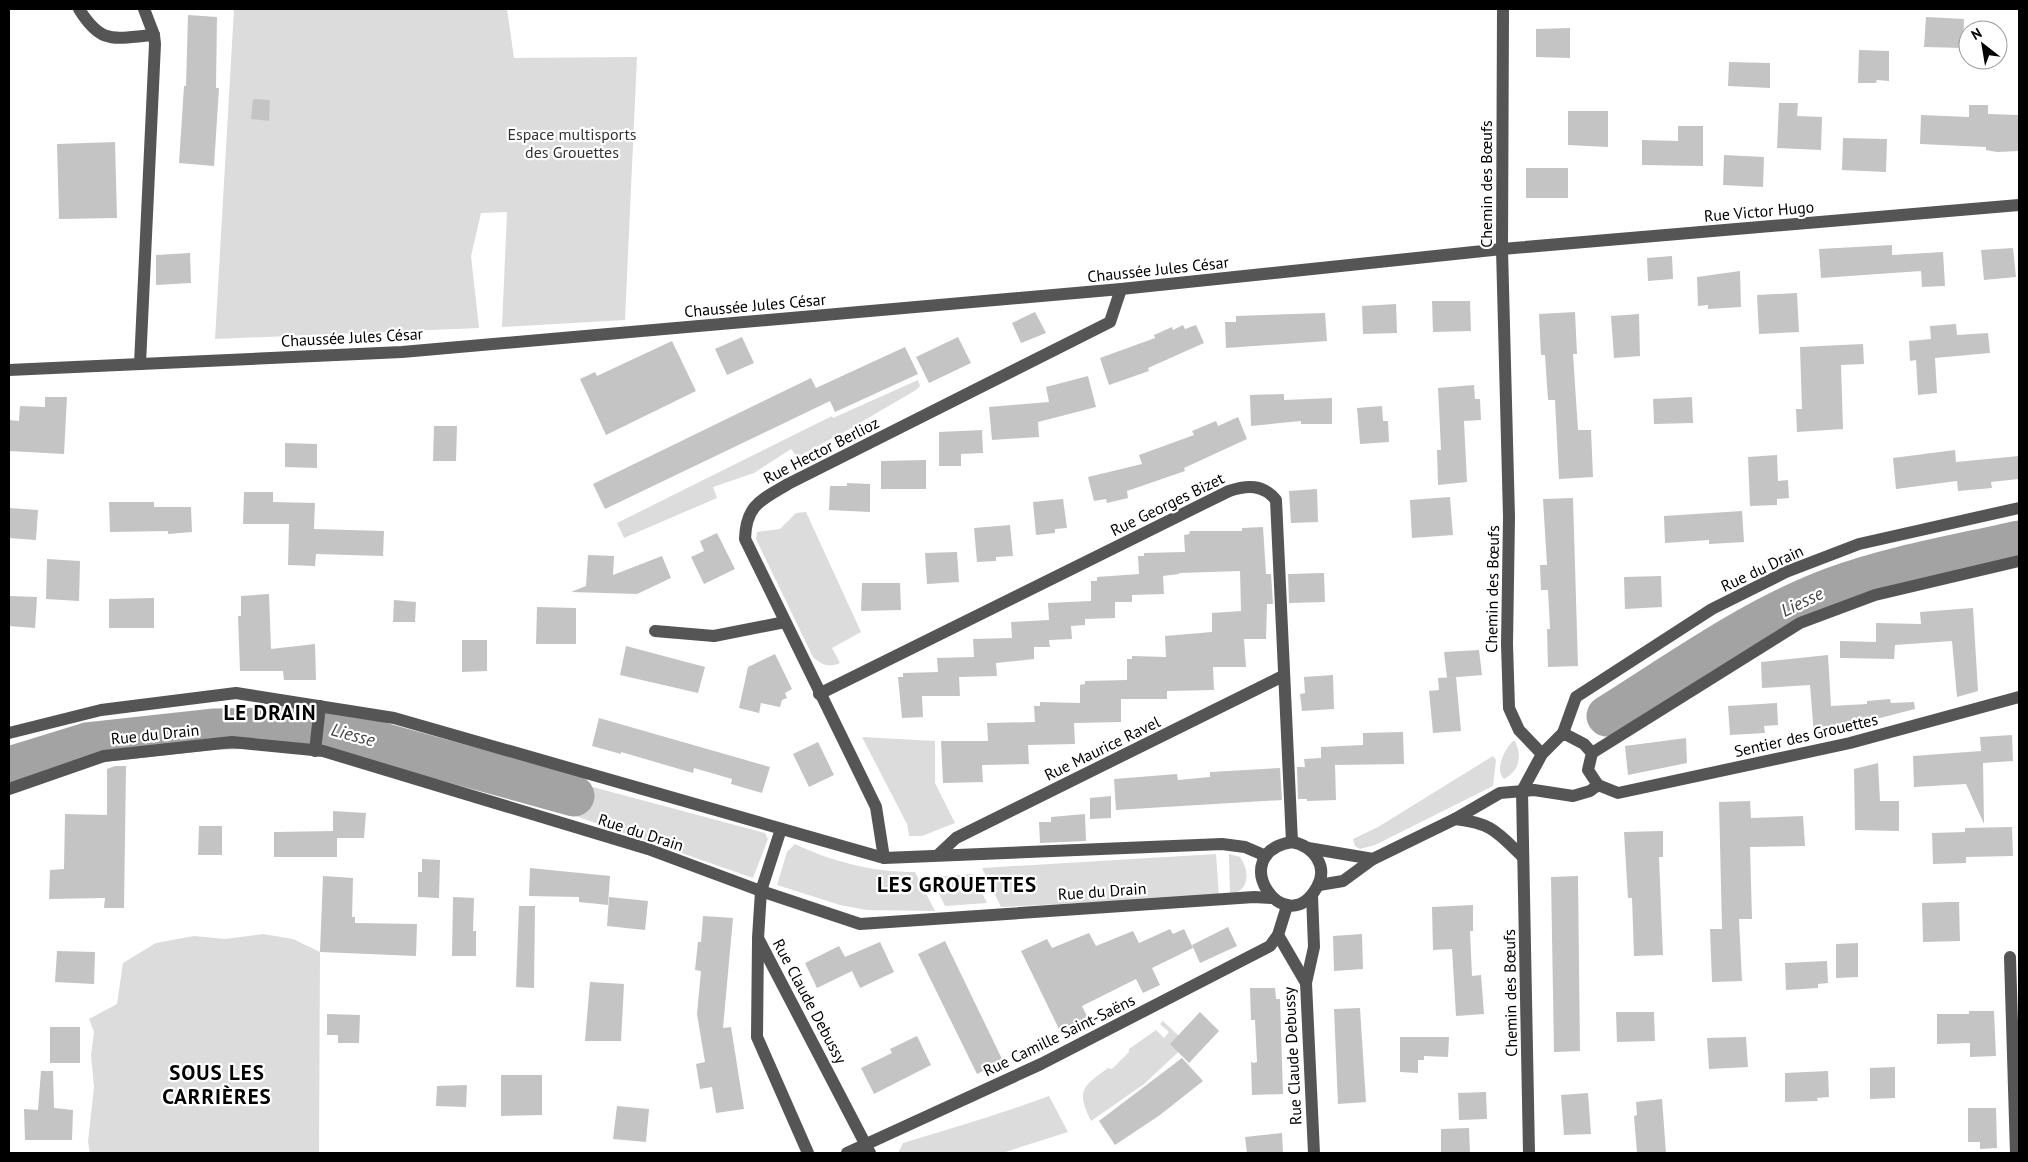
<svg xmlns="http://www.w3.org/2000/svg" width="2028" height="1162" viewBox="0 0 2028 1162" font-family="'PT Sans',sans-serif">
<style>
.green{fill:#dcdcdc}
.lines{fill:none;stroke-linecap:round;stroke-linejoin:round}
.river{stroke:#a3a3a3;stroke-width:41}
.building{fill:#c4c4c4}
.minor{stroke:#555;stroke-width:12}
.labels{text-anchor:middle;stroke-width:4.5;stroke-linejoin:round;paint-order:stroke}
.park-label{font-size:16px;fill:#333;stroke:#fff}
.street-label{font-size:16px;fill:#000;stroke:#fff}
.water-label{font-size:18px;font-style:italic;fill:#444;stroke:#fff}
.district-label{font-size:21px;font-weight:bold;letter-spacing:1px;fill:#000;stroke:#fff}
</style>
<rect width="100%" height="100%" fill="#fff"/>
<g class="green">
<polygon points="234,9 507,9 514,58 637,57 625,320 502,327 507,212 481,213 471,256 479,328 215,339"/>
<polygon points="918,380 920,386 916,390 846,431 797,457 791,449 754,473 713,487 717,498 624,538 617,523 832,416 833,418"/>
<path d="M 806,512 L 861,632 L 832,648 L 840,663 C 829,668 822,665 813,657 L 756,539 L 757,532 L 780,529 L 796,513 Z"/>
<polygon points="862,737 935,741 935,783 955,823 922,836 909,836 907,824"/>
<path d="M 1513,741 L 1515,741 C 1522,756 1520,771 1504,779 C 1494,769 1505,749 1513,741 Z"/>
<polygon points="1493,756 1496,760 1493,786 1375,845 1360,849 1355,846 1353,839 1378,827"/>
<polygon points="574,782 765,833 768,839 753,878 564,812"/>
<path d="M 795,844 C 832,862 874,872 915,872 L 935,911 L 867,910 L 840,905 L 777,885 L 787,852 Z"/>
<polygon points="1216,854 1219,896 1001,907 982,868"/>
<path d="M 1229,854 L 1240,857 C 1250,872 1250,890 1230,895 Z"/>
<polygon points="973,874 987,903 945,906 931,877"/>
<polygon points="263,934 293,939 320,952 319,1153 90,1153 88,1142 94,1087 91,1055 94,1032 89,1019 117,1004 123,963 156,943 194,936 225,939"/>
<path d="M 1163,1021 L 1187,1044 L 1144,1084 L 1091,1121 C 1076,1090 1082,1087 1108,1068 L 1112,1069 L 1129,1052 L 1129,1049 L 1156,1030 L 1164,1038 L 1169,1032 L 1160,1024 Z"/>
<path d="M 1049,1096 L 1068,1132 L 1002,1153 L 898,1153 L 903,1143 C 952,1128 1001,1114 1049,1096 Z"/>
</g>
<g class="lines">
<g class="river">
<path d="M 1607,716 C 1679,671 1752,618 1832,588 C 1892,566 1957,555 2019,541"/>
<polyline points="9,767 87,743 215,729 324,727 574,796"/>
</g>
</g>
<g class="building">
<polygon points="188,15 217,17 216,88 219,88 214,166 179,163 184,86 186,86"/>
<polygon points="1926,17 1964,19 1963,48 1924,47"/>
<polygon points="1570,28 1570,58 1536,57 1536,29"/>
<polygon points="1859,50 1889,51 1889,81 1877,80 1876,83 1858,83"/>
<polygon points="1729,62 1770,63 1770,88 1728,86"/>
<polygon points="253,99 270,100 269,121 251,119"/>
<polygon points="1779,103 1798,103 1797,116 1822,117 1821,150 1777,148"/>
<polygon points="1969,105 1988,105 1988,114 2019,115 2019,151 1997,152 1986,150 1986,147 1920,144 1921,115 1969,117"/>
<polygon points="1568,111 1608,111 1608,147 1568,145"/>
<polygon points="1678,126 1703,126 1703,166 1642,165 1642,140 1678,141"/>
<polygon points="1843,138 1887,139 1886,172 1842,170"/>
<polygon points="115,142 117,218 59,219 57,144"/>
<polygon points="1724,155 1764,157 1763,187 1723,185"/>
<rect x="1526" y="168" width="42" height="30"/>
<polygon points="1892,245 1892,255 1943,252 1945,286 1922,287 1921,271 1821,278 1819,249"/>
<polygon points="2013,248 2016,277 1984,280 1981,250"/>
<polygon points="190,253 191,283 156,285 156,255"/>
<polygon points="1672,256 1673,279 1648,281 1647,258"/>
<polygon points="1740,271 1741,307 1708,309 1708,305 1698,306 1697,277"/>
<polygon points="1797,293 1799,332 1759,334 1757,295"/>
<polygon points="1432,301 1470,301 1471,331 1433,332"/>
<polygon points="1396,304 1397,333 1363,334 1362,306"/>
<polygon points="1035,312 1046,333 1021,343 1012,323"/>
<polygon points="1575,312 1577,354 1573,354 1578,430 1591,430 1593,477 1559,479 1555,400 1548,400 1545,355 1541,355 1539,314"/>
<polygon points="1325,313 1327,341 1226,348 1225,322 1236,322 1236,316"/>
<polygon points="1639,314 1640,356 1614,358 1611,316"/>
<polygon points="1956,324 1957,335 1988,333 1990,353 1935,358 1937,393 1918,395 1916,360 1910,361 1909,341 1931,339 1930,326"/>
<polygon points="1183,325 1185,329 1196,325 1204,343 1148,368 1149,371 1109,385 1100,358 1155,338 1154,335 1172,327 1173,330"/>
<polygon points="742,337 754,363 727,375 715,349"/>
<polygon points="958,337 971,363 929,383 916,357"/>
<polygon points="672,341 696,391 606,435 580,379 595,372 597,376"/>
<polygon points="1863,344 1864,364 1841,365 1843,429 1797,432 1796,409 1802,409 1800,347"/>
<polygon points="905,347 918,374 835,412 830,401 605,509 593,484 811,378 816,388"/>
<polygon points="1088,376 1096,407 1038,422 1039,437 992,440 989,407 1049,402 1046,387"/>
<polygon points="1474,385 1475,399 1480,399 1481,420 1464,421 1467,482 1438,485 1437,450 1441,450 1438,388"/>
<polygon points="1284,394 1284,400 1332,398 1332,424 1301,424 1301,421 1251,426 1250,395"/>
<polygon points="45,397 67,397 64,454 9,451 9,420 19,421 20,406 45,407"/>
<polygon points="1692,397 1693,423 1654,424 1653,399"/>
<polygon points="1382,406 1383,421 1388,421 1389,442 1360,444 1357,408"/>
<polygon points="1238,417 1247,439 1184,468 1185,471 1127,491 1128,498 1107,503 1106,499 1094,501 1088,477 1142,464 1139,455 1194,435 1192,431 1216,421 1218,426"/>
<polygon points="434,426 457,426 456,461 433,461"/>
<polygon points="982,430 983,453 961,454 961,466 939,466 939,432"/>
<polygon points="285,443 317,444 317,468 285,467"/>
<polygon points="1955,450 1956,462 2019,456 2019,479 1991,482 1992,488 1958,491 1957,481 1896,489 1893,458"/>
<polygon points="1777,455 1778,481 1788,480 1789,498 1777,499 1777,505 1750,506 1748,457"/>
<polygon points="926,460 926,489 881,489 881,461"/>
<polygon points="847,483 870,484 870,512 829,510 830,486 847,486"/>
<polygon points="1317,489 1318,522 1291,523 1289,491"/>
<polygon points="244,492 273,492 273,502 315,503 314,529 384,531 383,556 316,554 315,566 288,565 289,524 243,524"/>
<polygon points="1450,497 1453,535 1412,538 1410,500"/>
<polygon points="1573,498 1578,666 1548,667 1547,629 1550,629 1548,590 1541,590 1540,565 1547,565 1543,499"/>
<polygon points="1063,499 1067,528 1055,529 1055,533 1036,535 1033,502"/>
<polygon points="109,502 154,502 154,507 191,507 192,532 168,534 168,531 110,532"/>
<polygon points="9,508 38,510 36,540 9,538"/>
<polygon points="1742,511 1744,542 1709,544 1709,540 1665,543 1664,516"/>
<polygon points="1010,525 1013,556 996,557 996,561 977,562 974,528"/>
<polygon points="1263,527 1266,574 1271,574 1273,604 1267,604 1266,639 1244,639 1246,667 1213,667 1214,690 1167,691 1167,699 1121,699 1121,722 1074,723 1075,744 1028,745 1029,764 982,765 983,782 943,783 941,741 988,741 987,723 1035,722 1034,706 1040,706 1040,702 1080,703 1080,685 1085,684 1085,681 1127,680 1127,659 1132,659 1132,656 1166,657 1165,636 1212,632 1212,613 1241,611 1240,571 1179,573 1179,574 1163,576 1164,594 1132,595 1132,602 1115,602 1115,618 1085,619 1085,625 1071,626 1072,639 1049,640 1050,647 1034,647 1034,659 996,663 997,676 959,677 960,696 922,696 923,717 902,718 898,677 903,677 903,673 938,672 937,658 974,657 973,639 1012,638 1011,622 1049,620 1048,603 1091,601 1091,581 1097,581 1097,577 1139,574 1138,556 1144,556 1144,553 1185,552 1184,535 1189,534 1190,531 1242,531 1242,528"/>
<polygon points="717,533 735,569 704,584 691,557 704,551 700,541"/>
<polygon points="957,552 959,582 927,584 925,553"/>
<polygon points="588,555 614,556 613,575 662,556 671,578 637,594 571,592 586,586"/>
<polygon points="47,559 80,561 79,601 46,599"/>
<polygon points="1324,573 1325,602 1289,603 1288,574"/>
<polygon points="1661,576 1662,607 1625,609 1624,577"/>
<polygon points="862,583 900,583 901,610 861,611"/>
<polygon points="269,594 271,649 315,644 316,680 284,680 283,671 240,671 238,616 241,616 241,596"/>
<polygon points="9,596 37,597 35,628 9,626"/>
<polygon points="154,598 154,628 109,628 109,599"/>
<polygon points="394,600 416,602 415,622 393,622"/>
<polygon points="537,607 576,608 576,644 536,644"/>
<polygon points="1973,608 1978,691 1957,697 1952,641 1895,645 1894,659 1840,658 1840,641 1876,642 1876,623 1921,624 1920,612"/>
<polygon points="462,640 487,640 487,671 462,672"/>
<polygon points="626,646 705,667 698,693 620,675"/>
<polygon points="1479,650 1482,675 1447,678 1444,652"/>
<polygon points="775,654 792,689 785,693 787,698 782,700 780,707 761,703 759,713 739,708 748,667"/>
<polygon points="1828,655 1831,706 1867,704 1867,701 1890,699 1891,703 1914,702 1915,709 1814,735 1810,685 1762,688 1761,662"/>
<polygon points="1333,675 1334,709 1302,711 1300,694 1305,693 1304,677"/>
<polygon points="1456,677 1461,731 1433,733 1429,691 1439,690 1438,678"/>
<polygon points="1777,703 1778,725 1764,726 1765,733 1730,735 1728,706"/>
<polygon points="599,718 770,767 762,793 731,784 732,779 694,768 693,773 621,752 621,754 592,746"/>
<polygon points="1403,732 1404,764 1335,765 1336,800 1307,801 1307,799 1298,799 1297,767 1305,767 1304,759 1321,758 1321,747 1363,745 1363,733"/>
<polygon points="2012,735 2013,761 1983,763 1984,824 1966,784 1914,787 1913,756 1981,751 1980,737"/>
<polygon points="1686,738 1687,763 1628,775 1625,746"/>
<polygon points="818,742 834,775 809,787 793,754"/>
<polygon points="1878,763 1880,801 1899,801 1899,831 1855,830 1854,769"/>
<polygon points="115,766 126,766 124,908 104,908 105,898 49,899 50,870 64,869 65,814 107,815 107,769"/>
<polygon points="1280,768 1282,800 1116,810 1114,779 1177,774 1178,780 1210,777 1210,772"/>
<polygon points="1111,796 1111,818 1090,819 1090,798"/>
<polygon points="1750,801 1751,818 1803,816 1805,846 1750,847 1752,919 1739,919 1742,981 1712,982 1710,929 1722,929 1719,802"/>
<polygon points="333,811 366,813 364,838 337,838 337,857 274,857 274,832 333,831"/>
<polygon points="1085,814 1086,841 1040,843 1039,822 1051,822 1051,817"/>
<polygon points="199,826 222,826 222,855 198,855"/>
<polygon points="2012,827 2013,856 1966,857 1966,863 1933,864 1932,833 1965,832 1965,828"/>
<polygon points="1663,831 1663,857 1659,857 1663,955 1634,956 1632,898 1628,898 1624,832"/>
<polygon points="422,859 440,860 439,898 418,897 418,872 422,872"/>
<polygon points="530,868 610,876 608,905 579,902 579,897 529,896"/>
<polygon points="323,876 353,878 352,917 355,917 355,923 417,924 416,956 320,952"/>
<polygon points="1578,876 1580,1051 1554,1052 1551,877"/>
<polygon points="453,897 474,898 473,931 476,931 476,956 452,956"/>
<polygon points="609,897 648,901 645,930 607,926"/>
<polygon points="1949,902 1959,902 1960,941 1923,942 1922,903"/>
<polygon points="1473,905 1473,931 1470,931 1472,976 1481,975 1484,1014 1456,1016 1452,949 1433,950 1432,907"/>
<polygon points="519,906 535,906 534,988 516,987"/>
<polygon points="703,916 733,918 723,1028 731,1027 744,1109 716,1113 712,1087 700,1089 696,1064 705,1062 697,1014 701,971 695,970 698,942 701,942"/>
<polygon points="1228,927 1237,946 1200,963 1192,945"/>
<polygon points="1170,929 1173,934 1184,929 1193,948 1152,968 1160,985 1143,993 1136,979 1082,1006 1089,1020 1061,1033 1021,951 1047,939 1052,948 1089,933 1096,946 1133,931 1139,943"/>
<polygon points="1362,934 1363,969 1334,971 1333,936"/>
<polygon points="945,941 1003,1061 977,1074 918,954"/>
<polygon points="880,942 894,972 860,988 852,971 817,988 805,963 839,946 845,957"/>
<polygon points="1858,943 1858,977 1836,978 1836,944"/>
<polygon points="57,951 95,952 94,984 55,982"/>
<polygon points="1827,961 1828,983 1818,984 1818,988 1786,990 1785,963"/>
<polygon points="590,982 624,984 621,1041 585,1041"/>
<polygon points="1250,988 1275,988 1276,999 1280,999 1283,1094 1252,1095 1251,1061 1253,1063 1257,1062 1255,1020 1251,1020"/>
<polygon points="1360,1008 1366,1102 1338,1104 1334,1009"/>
<polygon points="1969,1011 1994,1011 1996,1056 1970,1057 1970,1043 1937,1044 1937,1014 1969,1014"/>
<polygon points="1200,1012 1219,1031 1189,1063 1170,1044"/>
<polygon points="1616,1012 1654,1012 1655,1041 1617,1042"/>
<polygon points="327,1014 360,1015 359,1043 338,1043 338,1035 327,1035"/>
<rect x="50" y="1027" width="30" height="36"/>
<polygon points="917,1036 931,1065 874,1094 861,1068 892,1053 890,1049"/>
<polygon points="1400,1037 1449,1037 1448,1057 1424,1056 1424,1060 1418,1060 1418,1073 1400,1072"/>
<polygon points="1746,1037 1748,1067 1709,1069 1707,1038"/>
<polygon points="1182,1058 1203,1081 1160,1115 1115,1145 1099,1121"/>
<polygon points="1895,1067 1895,1098 1870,1099 1870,1068"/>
<polygon points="41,1071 53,1071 54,1108 73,1110 72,1140 25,1140 24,1109 38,1110"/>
<polygon points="1828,1071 1829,1097 1817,1098 1818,1101 1785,1102 1785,1073"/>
<polygon points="501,1075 542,1075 542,1115 501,1116"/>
<polygon points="467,1085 466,1107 436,1106 437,1086"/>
<polygon points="1486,1092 1487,1119 1459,1120 1458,1093"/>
<polygon points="1588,1093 1591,1134 1564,1135 1561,1095"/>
<polygon points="1662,1099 1666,1153 1637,1153 1634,1116 1637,1115 1636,1102"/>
<polygon points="617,1106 649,1109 646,1142 613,1139"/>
<polygon points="1968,1108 1996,1108 1997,1148 1980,1149 1980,1142 1968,1142"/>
<polygon points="1469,1128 1470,1153 1441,1153 1441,1129"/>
<polygon points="1282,1133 1283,1153 1247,1153 1245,1137"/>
</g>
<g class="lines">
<g class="minor">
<path d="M 79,9 C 102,46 114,38 154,35"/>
<polyline points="1503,9 1502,249 1509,517 1507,644 1509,708 1519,730 1542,754 1522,791 1529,1153"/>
<polyline points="140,364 155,44 154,35 144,9"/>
<polyline points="9,370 402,352 1121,289 1502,249 2019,205"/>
<polyline points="655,631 714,636 785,622"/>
<path d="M 819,694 L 1229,491 C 1247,485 1263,484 1276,500 L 1292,842"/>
<polyline points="9,733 101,710 236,693 394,718 884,858 1222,844 1245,847 1266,856"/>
<polyline points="1563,733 1576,697 1712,609 1786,572 1859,544 2019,508"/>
<polyline points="315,751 320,706"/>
<polyline points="1592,753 1800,623 1875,595 2019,561"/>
<polyline points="1598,785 1618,793 1850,743 2019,697"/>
<polyline points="9,789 104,756 232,742 323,751 648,849 761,891 860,924 1254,897 1271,898"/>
<path d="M 1455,819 C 1492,823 1497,832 1523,857"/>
<polyline points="781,829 761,891 758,938 870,1153"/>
<path d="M 1292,842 C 1313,846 1329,866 1317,887 C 1285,944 1224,853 1292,842 Z"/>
<polyline points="1308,848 1373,859"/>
<polyline points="939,854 956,838 1283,676"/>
<path d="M 884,858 L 876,807 L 745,539 C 746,505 761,500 788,484 L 1110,322 L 1121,289"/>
<polyline points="1319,885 1343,881 1373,859 1455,819 1500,793 1534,790 1573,796 1590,791 1598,785 1588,770 1592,753 1584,744 1563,733 1542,754"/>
<polyline points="1278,935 1306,983 1314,1153"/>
<polyline points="758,941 757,1037 808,1153"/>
<polyline points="2010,957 2016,1153"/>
<polyline points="1306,983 1314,947 1312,895"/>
<polyline points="847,1153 1041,1064 1270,946 1278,935 1287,906"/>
</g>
</g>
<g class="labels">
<g class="park-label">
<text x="572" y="140">Espace multisports<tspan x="572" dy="18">des Grouettes</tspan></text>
</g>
<g class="street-label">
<text transform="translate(1486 184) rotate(-90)" y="6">Chemin des Bœufs</text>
<text transform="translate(1759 211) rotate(-5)" y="6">Rue Victor Hugo</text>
<text transform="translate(1158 269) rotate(-6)" y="6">Chaussée Jules César</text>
<text transform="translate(755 305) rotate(-5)" y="6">Chaussée Jules César</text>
<text transform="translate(352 337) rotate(-3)" y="6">Chaussée Jules César</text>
<text transform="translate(821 450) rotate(-27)" y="6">Rue Hector Berlioz</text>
<text transform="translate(1167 504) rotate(-26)" y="6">Rue Georges Bizet</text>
<text transform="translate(1762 568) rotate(-25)" y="6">Rue du Drain</text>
<text transform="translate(1492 589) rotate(-89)" y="6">Chemin des Bœufs</text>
<text transform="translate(155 734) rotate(-6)" y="6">Rue du Drain</text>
<text transform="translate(1806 735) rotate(-13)" y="6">Sentier des Grouettes</text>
<text transform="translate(1102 748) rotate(-26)" y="6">Rue Maurice Ravel</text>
<text transform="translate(641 832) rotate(18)" y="6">Rue du Drain</text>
<text transform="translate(1102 891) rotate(-4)" y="6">Rue du Drain</text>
<text transform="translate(1510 993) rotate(-91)" y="6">Chemin des Bœufs</text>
<text transform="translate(810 1001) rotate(62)" y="6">Rue Claude Debussy</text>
<text transform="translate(1059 1035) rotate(-26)" y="6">Rue Camille Saint-Saëns</text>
<text transform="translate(1292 1056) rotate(-93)" y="6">Rue Claude Debussy</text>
</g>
<g class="water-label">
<text transform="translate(1802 602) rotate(-26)" y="6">Liesse</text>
<text transform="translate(353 735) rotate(15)" y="6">Liesse</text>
</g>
<g class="district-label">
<text x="270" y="720">LE DRAIN</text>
<text x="957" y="892">LES GROUETTES</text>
<text x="217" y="1080">SOUS LES<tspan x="217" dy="24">CARRIÈRES</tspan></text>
</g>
</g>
<rect width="2028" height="1162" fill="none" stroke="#000000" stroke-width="20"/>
<g transform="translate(1983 45) rotate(329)"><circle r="24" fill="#ffffff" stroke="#999999"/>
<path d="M0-4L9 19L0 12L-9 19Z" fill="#000000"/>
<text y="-8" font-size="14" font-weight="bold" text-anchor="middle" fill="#000000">N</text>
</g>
</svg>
